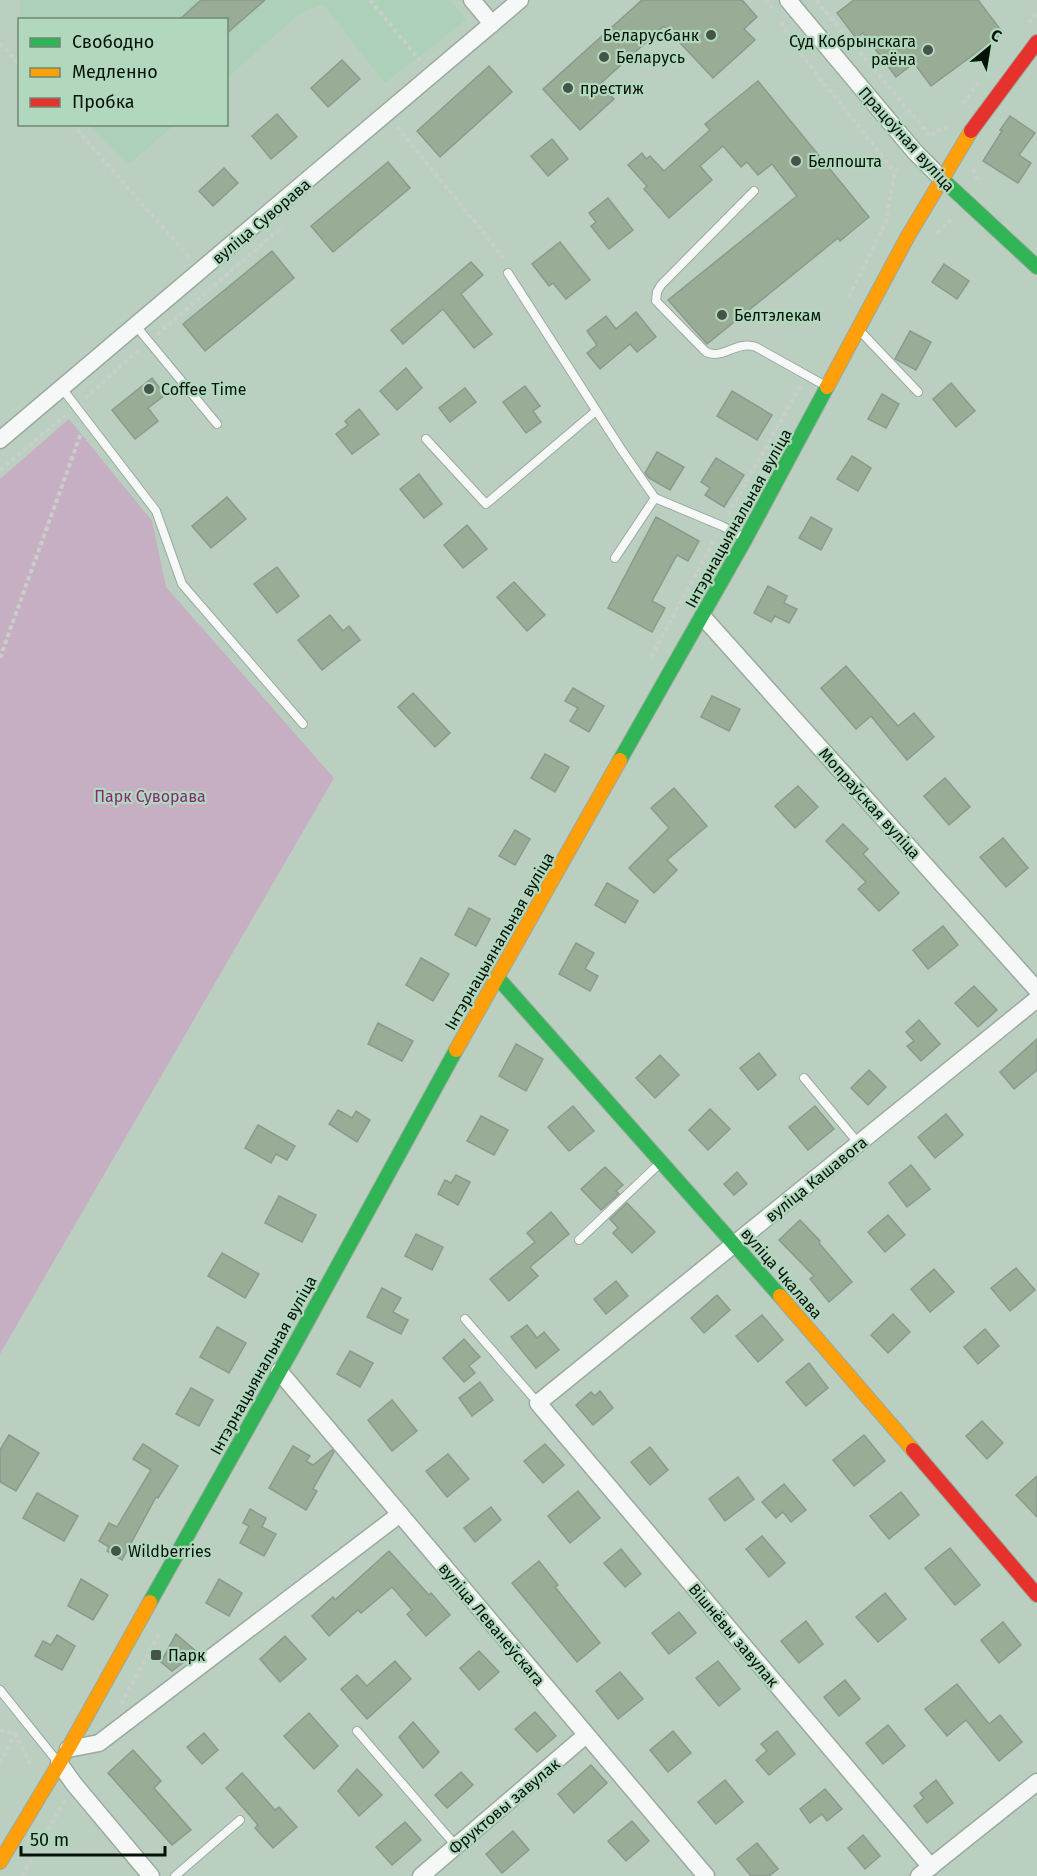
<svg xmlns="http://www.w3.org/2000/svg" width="1037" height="1876" viewBox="0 0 1037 1876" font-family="'Fira Sans',sans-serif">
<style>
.built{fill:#add0b8}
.green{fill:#c6afc2}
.building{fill:#99ac95;stroke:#8c9a8d;stroke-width:1.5}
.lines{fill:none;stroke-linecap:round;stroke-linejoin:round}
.lane-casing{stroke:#9aaa9e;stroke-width:10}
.street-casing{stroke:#9aaa9e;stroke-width:19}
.fast-casing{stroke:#9aaa9e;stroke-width:16}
.slow-casing{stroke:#9aaa9e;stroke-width:16}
.jam-casing{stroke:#9aaa9e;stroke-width:16}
.path{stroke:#c8cec9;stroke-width:4;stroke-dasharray:4.5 3;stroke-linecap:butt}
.lane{stroke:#f5f8f6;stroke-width:8}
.street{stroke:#f5f8f6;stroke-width:16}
.fast{stroke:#30b455;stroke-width:14}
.slow{stroke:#ff9f0a;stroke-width:14}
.jam{stroke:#e5322d;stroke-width:14}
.poi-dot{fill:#445449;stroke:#b1d8bd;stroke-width:2}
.labels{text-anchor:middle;stroke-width:4.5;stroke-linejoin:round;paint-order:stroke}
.poi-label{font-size:16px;fill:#051209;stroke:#b1d8bd;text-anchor:start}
.street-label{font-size:16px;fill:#051209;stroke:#b1d8bd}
.park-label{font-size:16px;fill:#872778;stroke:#b1d8bd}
</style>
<rect width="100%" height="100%" fill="#bacfc0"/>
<g class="built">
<polygon points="20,0 450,0 466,20 385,83 323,4 299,14 227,78 226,20 20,19"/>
<polygon points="90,125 174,125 129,164"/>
</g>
<polygon class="green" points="69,419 152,521 166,587 334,778 0,1354 0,479"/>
<g class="building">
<polygon points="201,0 265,0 226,34 226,20 179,20"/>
<polygon points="642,0 742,0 757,17 744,29 755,40 713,78 664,26 600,84 614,99 580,130 543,89"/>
<polygon points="854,0 978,0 1003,33 931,86 914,63 896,77 863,33 856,38 837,13"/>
<polygon points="342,60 360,79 328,107 311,88"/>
<polygon points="489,66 512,92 440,157 417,131"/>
<polygon points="758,81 869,217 840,241 838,238 707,344 668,300 797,196 772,164 758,175 747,162 741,167 723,146 700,166 712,180 669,218 644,189 647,186 628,165 642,153 646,159 650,156 664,171 710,130 705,124"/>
<polygon points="277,114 297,137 271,159 252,136"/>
<polygon points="1010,116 1035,133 1019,155 1031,163 1018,183 983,161 1002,131 1000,130"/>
<polygon points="552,139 568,159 548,176 531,156"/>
<polygon points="388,162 410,188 333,252 311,226"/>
<polygon points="224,168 238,183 213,206 199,191"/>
<polygon points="608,198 633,230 609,249 591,226 596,222 589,213"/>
<polygon points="560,242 590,280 566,299 553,283 549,286 532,264"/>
<polygon points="272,251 294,278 205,351 183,324"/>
<polygon points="471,262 483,275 461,294 492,334 474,348 443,309 403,344 391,330"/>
<polygon points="944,264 969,281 957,299 932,282"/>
<polygon points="636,312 656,337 637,352 630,344 600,369 587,353 597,345 587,331 606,316 616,329"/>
<polygon points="910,331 931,342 916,370 895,359"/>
<polygon points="406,368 422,388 397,410 380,391"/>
<polygon points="152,378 165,395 148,408 158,421 135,439 112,410"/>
<polygon points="951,383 975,411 956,427 933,399"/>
<polygon points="525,386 540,406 533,411 541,422 526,433 503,402"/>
<polygon points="465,388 476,402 450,422 439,408"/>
<polygon points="732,391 772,415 757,440 717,416"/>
<polygon points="882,394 899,404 886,428 868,419"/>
<polygon points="359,409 379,434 352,454 336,434 348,425 345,421"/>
<polygon points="657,452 684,467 670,490 649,478 645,473"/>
<polygon points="852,456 871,468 858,491 837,479"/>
<polygon points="716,458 744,475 724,507 705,495 710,488 701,482"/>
<polygon points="419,474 442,504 424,518 400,489"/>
<polygon points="227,497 246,519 211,548 192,526"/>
<polygon points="656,517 699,541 688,561 677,555 652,601 665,608 652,632 608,608"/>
<polygon points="811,517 832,529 821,550 799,538"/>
<polygon points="467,525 487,549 463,568 444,545"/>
<polygon points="277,567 299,596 277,613 254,584"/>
<polygon points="514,582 545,615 527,631 497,597"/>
<polygon points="768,586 787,596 784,603 797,609 789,623 775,616 771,622 754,613"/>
<polygon points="330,615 343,631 349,626 360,640 322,670 298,640"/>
<polygon points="846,666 898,726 914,713 934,737 907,760 871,716 856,729 821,688"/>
<polygon points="573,688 604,706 589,732 570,721 578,708 565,701"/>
<polygon points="413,693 450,733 435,747 398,707"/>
<polygon points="712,696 740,709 729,731 701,717"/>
<polygon points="545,754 569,767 555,792 531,778"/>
<polygon points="945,778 970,807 949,825 924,796"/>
<polygon points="798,786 818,807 795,828 775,806"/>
<polygon points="674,788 707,826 667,860 677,870 654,893 629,868 669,828 651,808"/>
<polygon points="843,824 868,849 863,854 899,893 879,911 858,889 866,882 826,841"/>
<polygon points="515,830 530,839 515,865 499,856"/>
<polygon points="1003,838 1028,868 1006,887 980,857"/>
<polygon points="607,883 638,901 625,923 595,905"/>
<polygon points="469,908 490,919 476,946 455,935"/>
<polygon points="943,926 958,945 928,969 913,950"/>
<polygon points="576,943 594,953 585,969 598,976 590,991 559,974"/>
<polygon points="421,958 449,974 433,1001 406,985"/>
<polygon points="974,986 997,1010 978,1027 955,1003"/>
<polygon points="919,1020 940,1044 921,1061 907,1046 914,1041 906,1032"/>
<polygon points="378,1023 413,1041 402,1061 368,1044"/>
<polygon points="1037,1039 1037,1070 1014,1089 1000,1072"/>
<polygon points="516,1044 543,1059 526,1091 499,1076"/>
<polygon points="759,1053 776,1075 758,1090 740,1068"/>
<polygon points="660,1055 679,1075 655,1098 636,1078"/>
<polygon points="869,1070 886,1087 868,1105 851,1088"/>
<polygon points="573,1106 594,1131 569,1151 548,1127"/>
<polygon points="815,1106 834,1129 808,1150 789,1127"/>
<polygon points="710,1109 730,1129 708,1150 689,1130"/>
<polygon points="338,1110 352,1118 356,1111 370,1120 357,1142 329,1124"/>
<polygon points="946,1114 963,1135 935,1158 918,1137"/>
<polygon points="481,1116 508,1130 494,1155 467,1141"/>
<polygon points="258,1125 295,1146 287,1160 276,1154 271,1163 245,1148"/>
<polygon points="911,1165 930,1189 907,1207 889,1183"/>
<polygon points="605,1167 623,1185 616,1191 619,1194 601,1210 581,1189"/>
<polygon points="737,1172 747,1184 734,1195 724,1184"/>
<polygon points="456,1175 470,1182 458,1205 438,1194 445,1180 451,1183"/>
<polygon points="279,1196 316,1215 302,1242 265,1223"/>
<polygon points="627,1203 655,1232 632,1253 613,1233 618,1228 610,1219"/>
<polygon points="551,1212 569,1234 530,1267 538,1276 509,1301 490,1279 535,1242 527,1233"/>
<polygon points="888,1215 905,1235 885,1252 868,1232"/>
<polygon points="800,1220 820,1241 819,1243 852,1282 829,1302 810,1279 814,1276 779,1240"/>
<polygon points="416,1234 443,1247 432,1270 405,1256"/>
<polygon points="222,1253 259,1274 245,1298 208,1276"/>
<polygon points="1016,1268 1035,1290 1010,1311 991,1288"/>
<polygon points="934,1269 954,1292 930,1312 911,1289"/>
<polygon points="616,1281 628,1296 606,1314 594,1299"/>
<polygon points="382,1288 401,1298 393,1312 408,1320 401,1334 367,1317"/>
<polygon points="717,1295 730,1310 704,1333 691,1318"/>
<polygon points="893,1314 910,1332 888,1353 871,1335"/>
<polygon points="762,1315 783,1340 758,1362 736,1336"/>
<polygon points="527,1325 537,1338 544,1332 559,1350 536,1368 511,1337"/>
<polygon points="217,1327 246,1343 229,1373 200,1357"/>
<polygon points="985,1329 999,1346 978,1364 964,1347"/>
<polygon points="464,1339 480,1357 469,1366 475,1373 464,1382 443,1358"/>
<polygon points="350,1351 373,1363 360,1387 337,1374"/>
<polygon points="809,1363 828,1388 806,1406 786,1382"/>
<polygon points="480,1382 493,1400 472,1416 459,1398"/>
<polygon points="191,1388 213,1400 199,1426 176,1414"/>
<polygon points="600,1391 613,1408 593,1425 576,1405 591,1392 595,1396"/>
<polygon points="392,1400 417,1431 392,1451 368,1420"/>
<polygon points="982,1421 1003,1443 987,1459 966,1436"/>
<polygon points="9,1435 39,1453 16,1491 0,1482 0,1450"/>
<polygon points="864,1435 885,1461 854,1486 833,1460"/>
<polygon points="143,1444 178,1466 158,1498 156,1497 122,1560 107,1551 109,1547 99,1541 109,1523 117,1527 151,1470 133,1459"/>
<polygon points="545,1444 564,1465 543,1483 524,1461"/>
<polygon points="293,1446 310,1456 306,1461 313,1465 332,1450 334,1452 313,1489 317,1491 306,1510 269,1488"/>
<polygon points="650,1447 668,1470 650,1485 631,1462"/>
<polygon points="448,1454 469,1479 447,1497 426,1471"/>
<polygon points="1037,1476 1037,1517 1016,1495"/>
<polygon points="738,1477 754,1499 725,1521 709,1499"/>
<polygon points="784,1484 806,1510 791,1522 783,1512 776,1518 762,1502"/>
<polygon points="578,1491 600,1518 570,1543 548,1516"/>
<polygon points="901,1492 919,1515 889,1539 870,1516"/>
<polygon points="37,1493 78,1516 64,1541 23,1518"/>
<polygon points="491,1507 501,1520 475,1542 464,1528"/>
<polygon points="250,1509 266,1518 262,1527 276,1534 264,1556 240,1543 249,1526 243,1523"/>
<polygon points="762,1536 785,1563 769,1577 746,1549"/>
<polygon points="950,1548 980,1585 955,1605 925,1568"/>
<polygon points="621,1549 641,1574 625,1587 604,1563"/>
<polygon points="389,1551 429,1595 431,1593 450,1615 426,1636 407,1614 412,1610 392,1587 361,1613 358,1610 329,1636 312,1616 333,1597 335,1600"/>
<polygon points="539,1561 558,1585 555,1587 600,1643 577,1662 512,1583"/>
<polygon points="81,1579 108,1595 93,1620 68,1606"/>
<polygon points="219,1579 242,1593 229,1616 206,1603"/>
<polygon points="885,1593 906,1619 878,1642 856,1617"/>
<polygon points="679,1612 696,1633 669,1654 652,1633"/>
<polygon points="806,1621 823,1644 799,1663 781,1641"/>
<polygon points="1003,1622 1021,1645 999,1663 981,1640"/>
<polygon points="176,1634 197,1652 172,1671 161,1662"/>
<polygon points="57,1635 75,1646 62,1670 35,1656 43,1641 51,1645"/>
<polygon points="285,1636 306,1659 280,1682 260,1659"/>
<polygon points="479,1651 499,1672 479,1690 460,1668"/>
<polygon points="395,1661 411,1679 367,1719 341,1689 357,1675 367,1686"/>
<polygon points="718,1661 740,1689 719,1706 696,1678"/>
<polygon points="620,1672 643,1699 618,1719 596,1691"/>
<polygon points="845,1680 860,1699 839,1716 824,1697"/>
<polygon points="957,1684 989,1724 1000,1715 1022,1742 999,1761 966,1720 947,1736 925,1709"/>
<polygon points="535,1712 556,1736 537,1752 515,1729"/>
<polygon points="309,1713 338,1746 314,1769 284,1736"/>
<polygon points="413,1722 439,1752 423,1768 399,1737"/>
<polygon points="888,1725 905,1746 883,1764 866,1743"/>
<polygon points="673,1731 691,1753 668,1772 650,1750"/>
<polygon points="777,1731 795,1754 769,1775 756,1760 767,1751 761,1744"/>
<polygon points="204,1733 218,1750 202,1764 187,1747"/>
<polygon points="133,1750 161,1781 154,1788 191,1830 172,1845 108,1773"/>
<polygon points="591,1765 607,1783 574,1813 558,1794"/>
<polygon points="357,1769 382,1795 359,1816 338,1791"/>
<polygon points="461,1772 473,1785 447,1808 435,1795"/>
<polygon points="242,1773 275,1810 279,1807 297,1827 273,1848 255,1828 258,1825 226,1788"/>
<polygon points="725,1780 743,1802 716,1824 698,1802"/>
<polygon points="936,1780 953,1803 927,1823 914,1806 924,1798 920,1793"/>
<polygon points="825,1789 842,1809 827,1821 822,1814 810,1823 800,1809"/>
<polygon points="632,1821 649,1841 626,1861 608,1841"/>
<polygon points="405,1822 421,1840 392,1865 376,1847"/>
<polygon points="513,1831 529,1850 502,1873 486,1854"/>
<polygon points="863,1835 880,1856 865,1869 848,1848"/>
<polygon points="757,1843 778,1869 769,1876 751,1876 737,1859"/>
</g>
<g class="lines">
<g class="lane-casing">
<g id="lane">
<path d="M 754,191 L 661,285 L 657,292 L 656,301 L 706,352 C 724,360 736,340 756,347 L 824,385"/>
<polyline points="508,273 621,449 655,498"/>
<polyline points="136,326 217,424"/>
<polyline points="861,332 918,392"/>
<polyline points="61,387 156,511 182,584 303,724"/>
<polyline points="426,439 486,504 596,411"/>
<polyline points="615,558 655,498 722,526 743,537"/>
<polyline points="804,1078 859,1144"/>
<polyline points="579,1240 659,1164"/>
<polyline points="465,1319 538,1403"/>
<polyline points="0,1690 57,1761"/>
<polyline points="357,1731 456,1846"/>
<polyline points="175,1876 240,1820"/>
</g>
</g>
<g class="street-casing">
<g id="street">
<polyline points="472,0 492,24"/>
<polyline points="788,0 915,152 941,178"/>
<polyline points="0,440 520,0"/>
<polyline points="703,617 1037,990"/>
<polyline points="279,1371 706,1876"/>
<polyline points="68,1749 99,1743 400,1514"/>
<polyline points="59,1763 74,1784 151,1876"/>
<polyline points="931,1867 538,1403 1037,999"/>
<polyline points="421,1876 586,1735"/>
<polyline points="919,1876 1037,1782"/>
</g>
</g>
<g class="fast-casing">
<g id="fast">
<polyline points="941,178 1037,267"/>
<polyline points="620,760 746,538 827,387"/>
<polyline points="497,977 780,1296"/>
<polyline points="150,1602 295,1344 456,1050"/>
</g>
</g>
<g class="slow-casing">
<g id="slow">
<polyline points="827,387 908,236 971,131"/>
<polyline points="456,1050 620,760"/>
<polyline points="780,1296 913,1450"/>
<polyline points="0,1862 68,1749 150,1602"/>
</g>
</g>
<g class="jam-casing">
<g id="jam">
<polyline points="971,131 1037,42"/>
<polyline points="913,1450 1037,1595"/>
</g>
</g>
<g class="path">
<polyline points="370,0 422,63"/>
<polyline points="765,0 772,8"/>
<polyline points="816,0 931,137 936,131 948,127"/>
<polyline points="781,22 800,53 895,172"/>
<polyline points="1029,23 1037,13"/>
<polyline points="0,43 20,65"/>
<polyline points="963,104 979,81"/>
<polyline points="72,124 189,257"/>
<polyline points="397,127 489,239 505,261"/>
<polyline points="973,169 980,184"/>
<polyline points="937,233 953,218"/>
<polyline points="849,297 886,222 895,172 901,166"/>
<polyline points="157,335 283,226"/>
<polyline points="85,398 140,349"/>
<polyline points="0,470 66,415"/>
<polyline points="728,514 801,385"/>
<polyline points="651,657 716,537"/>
<polyline points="0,658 81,433"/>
<polyline points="121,1704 159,1634"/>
<polyline points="0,1730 15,1734 32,1767"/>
<polyline points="0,1763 15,1733"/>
<polyline points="22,1876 66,1798"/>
</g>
<use href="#lane" class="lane"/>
<use href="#street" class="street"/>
<use href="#fast" class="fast"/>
<use href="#slow" class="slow"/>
<use href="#jam" class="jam"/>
</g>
<g class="poi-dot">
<circle cx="711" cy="35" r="6"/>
<circle cx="928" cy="50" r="6"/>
<circle cx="604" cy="57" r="6"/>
<circle cx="568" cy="88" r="6"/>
<circle cx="796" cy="161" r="6"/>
<circle cx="722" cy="315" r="6"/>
<circle cx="149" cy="389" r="6"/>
<circle cx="116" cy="1551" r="6"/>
<rect x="150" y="1649" width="12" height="12" rx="3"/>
</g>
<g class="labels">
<g class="poi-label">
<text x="699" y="41" text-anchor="end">Беларусбанк</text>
<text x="916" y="47" text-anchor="end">Суд Кобрынскага<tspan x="916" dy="18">раёна</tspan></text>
<text x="616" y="63">Беларусь</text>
<text x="580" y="94">престиж</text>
<text x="808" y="167">Белпошта</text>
<text x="734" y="321">Белтэлекам</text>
<text x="161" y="395">Coffee Time</text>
<text x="128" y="1557">Wildberries</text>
<text x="168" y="1661">Парк</text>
</g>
<g class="street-label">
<text transform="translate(907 139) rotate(48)" y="6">Працоўная вуліца</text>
<text transform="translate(261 221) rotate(-40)" y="6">вуліца Суворава</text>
<text transform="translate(738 518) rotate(-61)" y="6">Інтэрнацыянальная вуліца</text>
<text transform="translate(870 803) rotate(48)" y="6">Мопраўская вуліца</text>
<text transform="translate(499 941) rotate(-60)" y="6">Інтэрнацыянальная вуліца</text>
<text transform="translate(816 1179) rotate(-39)" y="6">вуліца Кашавога</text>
<text transform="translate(782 1273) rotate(49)" y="6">вуліца Чкалава</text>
<text transform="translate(263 1365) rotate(-61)" y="6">Інтэрнацыянальная вуліца</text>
<text transform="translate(492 1624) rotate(50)" y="6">вуліца Леванеўскага</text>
<text transform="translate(734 1635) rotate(50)" y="6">Вішнёвы завулак</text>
<text transform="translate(504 1806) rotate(-40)" y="6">Фруктовы завулак</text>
</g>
<g class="park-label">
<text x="150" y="802">Парк Суворава</text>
</g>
</g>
<rect x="18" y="18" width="210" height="108" fill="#b1d8bd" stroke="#6c8975" stroke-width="1.5"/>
<rect x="30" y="38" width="30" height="9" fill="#30b455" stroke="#6c8975" stroke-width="1.5"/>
<text x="72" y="48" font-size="18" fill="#051209">Свободно</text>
<rect x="30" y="68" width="30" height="9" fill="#ff9f0a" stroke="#6c8975" stroke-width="1.5"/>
<text x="72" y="78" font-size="18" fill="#051209">Медленно</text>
<rect x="30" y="98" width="30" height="9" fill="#e5322d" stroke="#6c8975" stroke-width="1.5"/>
<text x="72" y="108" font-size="18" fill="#051209">Пробка</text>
<g transform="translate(989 48) rotate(30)" stroke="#b1d8bd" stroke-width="4.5" paint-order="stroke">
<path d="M0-4.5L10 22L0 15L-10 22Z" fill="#051209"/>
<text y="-9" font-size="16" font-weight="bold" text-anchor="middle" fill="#051209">С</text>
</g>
<path d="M21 1846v9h144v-9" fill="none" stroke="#051209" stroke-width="3"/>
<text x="30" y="1846" font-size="18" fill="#051209" stroke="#b1d8bd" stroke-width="4.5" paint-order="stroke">50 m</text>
</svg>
